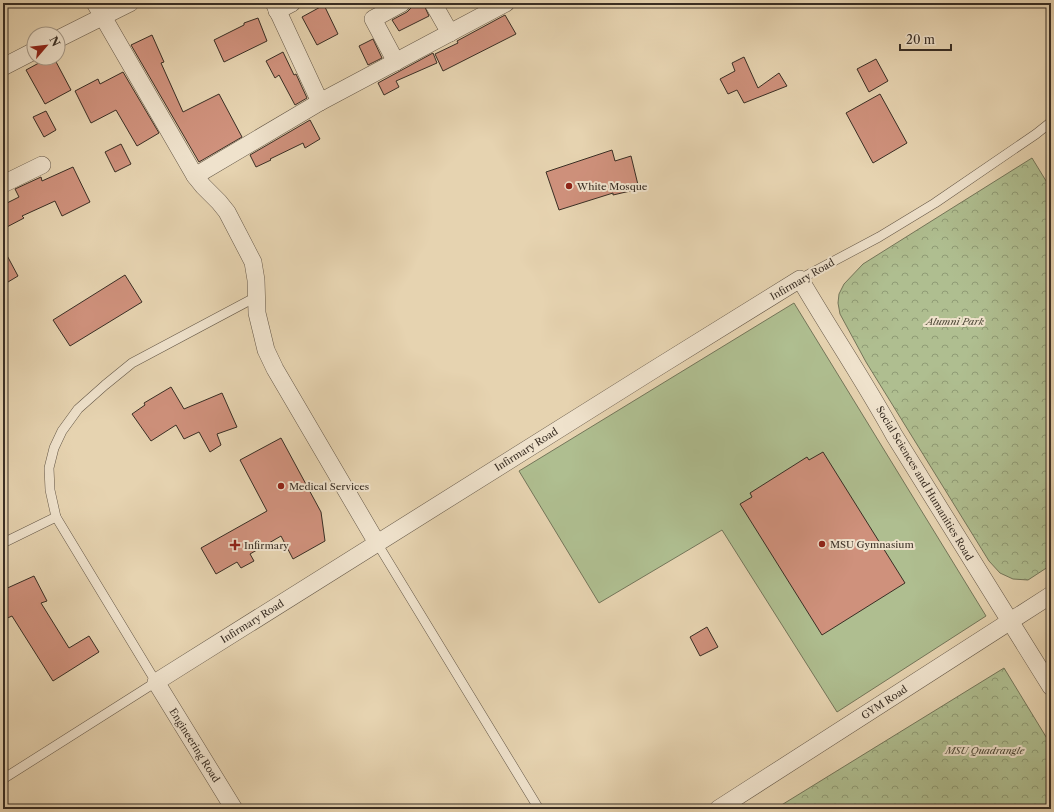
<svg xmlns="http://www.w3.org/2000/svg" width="1054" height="812" viewBox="0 0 1054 812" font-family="'Libre Caslon Text',serif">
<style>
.grass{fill:#afbe90;stroke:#74765a}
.forest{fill:url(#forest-crowns);stroke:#74765a}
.building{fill:#cf917c;stroke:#392e24}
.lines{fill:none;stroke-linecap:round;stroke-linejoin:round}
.lane-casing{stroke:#645747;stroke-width:10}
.street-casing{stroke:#645747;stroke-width:18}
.lane{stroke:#efe2cc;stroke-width:9}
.street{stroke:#efe2cc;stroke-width:17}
.poi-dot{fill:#8f2418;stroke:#efe2cc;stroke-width:1.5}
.labels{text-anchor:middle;stroke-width:4;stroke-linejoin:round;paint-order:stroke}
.poi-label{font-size:10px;fill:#392e24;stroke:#efe2cc;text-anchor:start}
.street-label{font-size:10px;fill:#392e24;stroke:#efe2cc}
.park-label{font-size:10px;font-style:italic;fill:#514b3a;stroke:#efe2cc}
</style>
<defs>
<pattern id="forest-crowns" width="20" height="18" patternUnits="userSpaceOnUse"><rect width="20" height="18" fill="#afbe90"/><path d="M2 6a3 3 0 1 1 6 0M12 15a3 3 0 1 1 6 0" fill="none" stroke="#8f9b75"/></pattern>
</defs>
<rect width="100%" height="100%" fill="#e6d3b0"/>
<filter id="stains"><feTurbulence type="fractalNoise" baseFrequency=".005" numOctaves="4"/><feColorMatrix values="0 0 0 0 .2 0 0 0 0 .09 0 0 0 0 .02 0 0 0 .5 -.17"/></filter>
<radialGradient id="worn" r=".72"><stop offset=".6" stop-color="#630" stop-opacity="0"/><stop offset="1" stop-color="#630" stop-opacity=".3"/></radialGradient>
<polygon class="grass" points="794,303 986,616 837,712 722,530 599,603 519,471"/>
<g class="forest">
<polygon points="1032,158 1051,189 1051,565 1028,580 1013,579 1000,573 989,561 866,362 840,314 838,303 839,294 844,284 863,264"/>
<polygon points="1004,668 1051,745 1051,809 775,809"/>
</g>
<g class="building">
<polygon points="412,3 423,3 429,16 399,31 392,20 407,12 411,8"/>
<polygon points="324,5 338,34 317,45 302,17"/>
<polygon points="505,15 516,34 443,71 435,54 458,43 457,41"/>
<polygon points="258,18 267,41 224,62 214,40 244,25 244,23"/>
<polygon points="152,35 164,62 161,63 183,112 219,94 242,137 199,162 131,45"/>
<polygon points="373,39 382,58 368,65 359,46"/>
<polygon points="283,52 294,75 296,74 307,98 295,105 279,75 275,78 266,61"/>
<polygon points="433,53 437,63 396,81 399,87 384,95 378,83"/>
<polygon points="744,57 758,88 779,73 787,86 744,103 737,90 728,94 720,79 735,71 732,63"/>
<polygon points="48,58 54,58 71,90 45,104 26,70"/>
<polygon points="876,59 888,81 869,92 857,69"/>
<polygon points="123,72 159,133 137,146 116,110 91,123 75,91 98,79 100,84"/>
<polygon points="880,94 907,143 873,163 846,113"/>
<polygon points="46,111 56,130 44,137 33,117"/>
<polygon points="310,120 320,139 305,148 303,143 270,159 271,160 256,167 250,155"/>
<polygon points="121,144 131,164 115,172 105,152"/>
<polygon points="612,150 615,161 631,156 639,189 613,195 613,193 559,210 546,172"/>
<polygon points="73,167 90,202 62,216 55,201 22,216 24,218 3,229 3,205 19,197 15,189 41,177 42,181"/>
<polygon points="3,248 18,276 3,285"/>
<polygon points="125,275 142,302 70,346 53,320"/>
<polygon points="171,387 184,409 222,393 237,427 217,434 221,445 210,452 199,432 184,439 176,425 151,441 132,414 145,405 144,403"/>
<polygon points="281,438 321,512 325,541 293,559 281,536 250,554 254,561 241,568 237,562 216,574 201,548 267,511 240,460"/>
<polygon points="823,452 905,583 822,635 740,504 752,497 750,493 807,457 809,460"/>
<polygon points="34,576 47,601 41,603 69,648 89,636 99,652 53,681 12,616 3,620 3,590"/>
<polygon points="707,627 718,647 700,656 690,637"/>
</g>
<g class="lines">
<g class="lane-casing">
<g id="lane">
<polyline points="800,279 879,237 935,203 1036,134 1051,122"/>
<polyline points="3,543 56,517"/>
<polyline points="377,543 539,809"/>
<polyline points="3,779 156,682 56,517 50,490 49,468 54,448 62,431 78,409 105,385 132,363 256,297"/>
</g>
</g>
<g class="street-casing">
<g id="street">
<polyline points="95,3 195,176 203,186 219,202 227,212 253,262 256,280 257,313 266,350 275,369 377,543"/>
<polyline points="274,3 320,102 506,3"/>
<polyline points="433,3 450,33"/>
<polyline points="277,11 292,3"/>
<polyline points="58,39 130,3"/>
<polyline points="396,62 373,19 402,3"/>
<polyline points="3,67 34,51"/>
<polyline points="195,176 320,102"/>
<polyline points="3,184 42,165"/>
<path d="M 234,809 L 156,682 L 650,372 L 800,279 C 831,332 865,382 894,435 L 1051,687"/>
<polyline points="718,809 1051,595"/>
</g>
</g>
<use href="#lane" class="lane"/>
<use href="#street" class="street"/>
</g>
<g class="poi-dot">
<circle cx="569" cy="186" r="4"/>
<circle cx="281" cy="486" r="4"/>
<circle cx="822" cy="544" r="4"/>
<path d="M233 539h4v4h4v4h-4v4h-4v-4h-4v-4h4z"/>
</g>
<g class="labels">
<g class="poi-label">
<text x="577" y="190">White Mosque</text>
<text x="289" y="490">Medical Services</text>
<text x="830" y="548">MSU Gymnasium</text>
<text x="244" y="549">Infirmary</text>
</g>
<g class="street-label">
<text transform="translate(802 279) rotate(-30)" y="4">Infirmary Road</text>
<text transform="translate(526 449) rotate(-32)" y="4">Infirmary Road</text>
<text transform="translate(925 483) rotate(59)" y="4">Social Sciences and Humanities Road</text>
<text transform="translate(252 621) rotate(-32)" y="4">Infirmary Road</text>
<text transform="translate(884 702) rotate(-33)" y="4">GYM Road</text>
<text transform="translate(195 745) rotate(58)" y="4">Engineering Road</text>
</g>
<g class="park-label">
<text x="955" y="325">Alumni Park</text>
<text x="985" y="754">MSU Quadrangle</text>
</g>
</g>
<rect width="1054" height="812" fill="none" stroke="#e6d3b0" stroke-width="16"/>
<rect x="4" y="4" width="1046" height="804" fill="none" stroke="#392e24" stroke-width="2"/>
<rect x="8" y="8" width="1038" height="796" fill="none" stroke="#392e24"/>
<g transform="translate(46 46) rotate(62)"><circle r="19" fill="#efe2cc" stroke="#a69a89"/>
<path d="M0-3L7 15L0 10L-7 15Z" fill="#8f2418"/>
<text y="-6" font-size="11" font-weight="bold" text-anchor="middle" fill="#392e24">N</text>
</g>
<path d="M900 44v6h51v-6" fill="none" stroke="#392e24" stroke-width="2"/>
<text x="906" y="44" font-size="12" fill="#392e24" stroke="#efe2cc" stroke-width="3" paint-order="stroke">20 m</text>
<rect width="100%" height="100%" filter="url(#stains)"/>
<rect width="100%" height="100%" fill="url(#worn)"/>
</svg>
